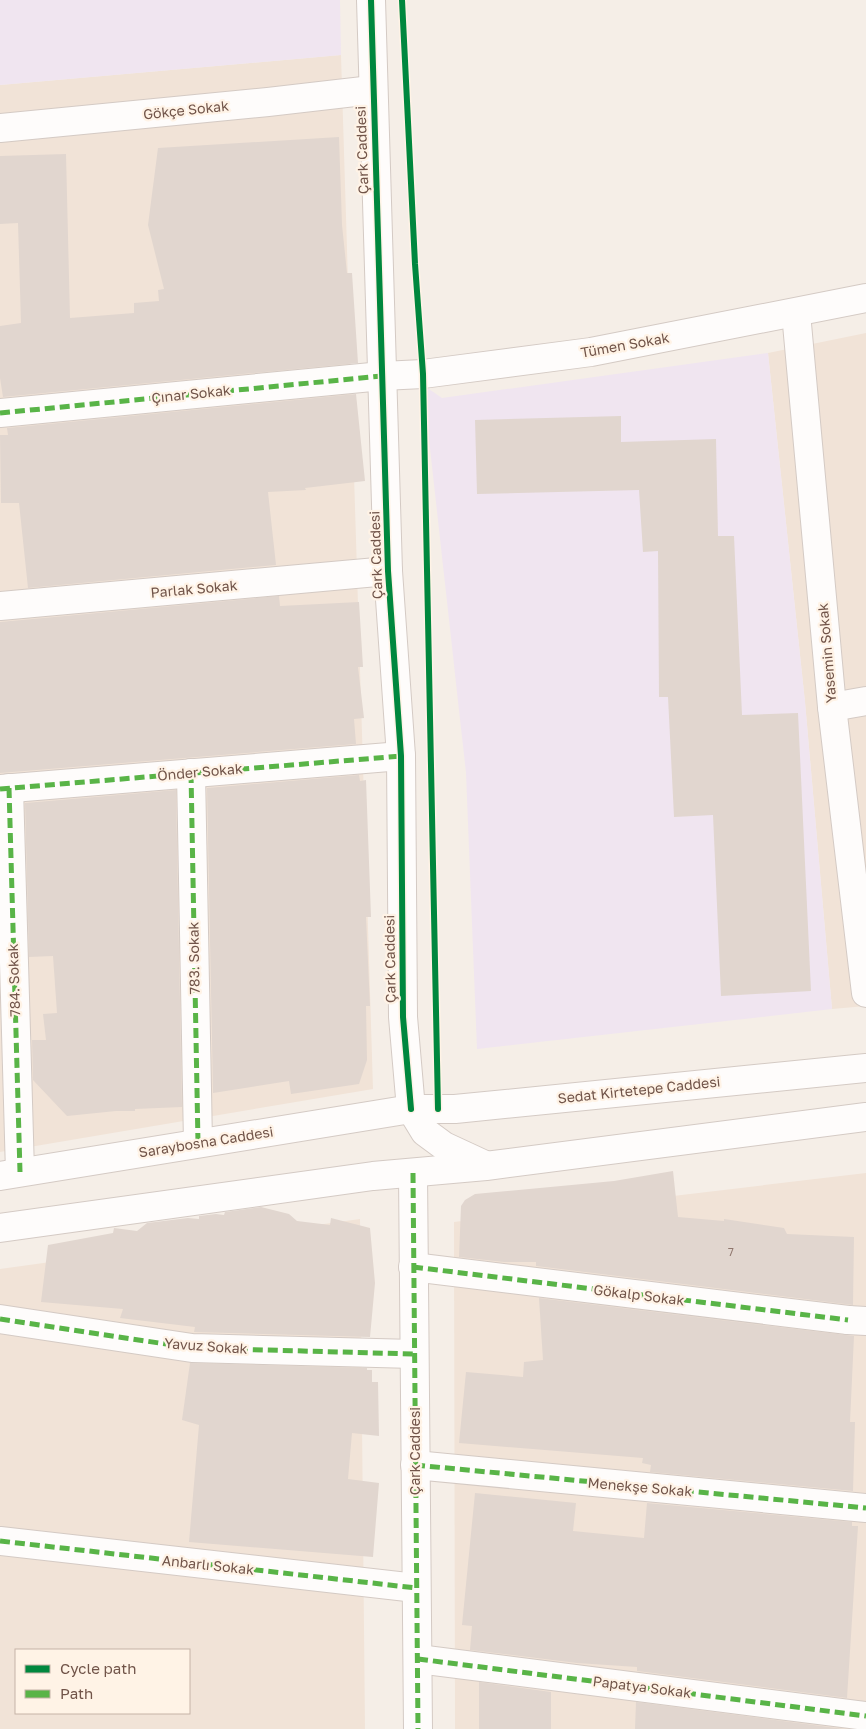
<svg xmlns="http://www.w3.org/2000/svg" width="866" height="1729" viewBox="0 0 866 1729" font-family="'Golos Text',sans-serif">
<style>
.residential{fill:#f1e3d7;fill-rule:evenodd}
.education{fill:#f0e5f0}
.building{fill:#e1d6cf}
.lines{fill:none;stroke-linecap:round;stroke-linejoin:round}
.pedestrian-casing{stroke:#d4cac4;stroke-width:30}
.minor-casing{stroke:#d4cac4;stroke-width:30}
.tertiary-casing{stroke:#d4cac4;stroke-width:30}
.secondary-casing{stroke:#d4cac4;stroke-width:30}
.pedestrian{stroke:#fefcfb;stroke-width:28}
.minor{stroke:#fefcfb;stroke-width:28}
.tertiary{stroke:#fefcfb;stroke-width:28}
.secondary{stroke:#fefcfb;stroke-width:28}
.quiet{stroke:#59b447;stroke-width:5;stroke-dasharray:10 5;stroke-linecap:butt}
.cycleway-casing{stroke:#fff3e6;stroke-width:9}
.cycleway{stroke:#00873e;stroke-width:6}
.labels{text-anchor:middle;stroke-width:4.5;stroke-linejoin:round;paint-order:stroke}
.number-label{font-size:11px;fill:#8f766d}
.street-label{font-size:14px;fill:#715449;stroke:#fff3e6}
</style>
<rect width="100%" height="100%" fill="#f5eee7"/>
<g class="residential">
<polygon points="341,55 373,1089 0,1152 0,85"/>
<polygon points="866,333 866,1006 832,1009 805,702 768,353"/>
<polygon points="866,1173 866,1729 455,1729 454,1222"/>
<path d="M 360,1219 L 365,1729 L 0,1729 L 0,1269 ZM 16,1650 L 189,1650 L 189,1713 L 16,1713 Z"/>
</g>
<g class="education">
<polygon points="0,0 340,0 341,55 0,85"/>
<polygon points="768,353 805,702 832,1009 477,1049 466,773 423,385 442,398"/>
</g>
<g class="building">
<polygon points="339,137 342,225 347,273 352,273 358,363 3,397 0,378 0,326 21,323 18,223 0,224 0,156 66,154 70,318 134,313 134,303 159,301 158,290 164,289 148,225 158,148"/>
<polygon points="356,394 365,481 305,488 306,490 268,492 276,565 28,588 19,503 1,503 0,435 8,435 7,428"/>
<polygon points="621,416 621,442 716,439 718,536 734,536 742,715 798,713 811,991 721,996 713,815 674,817 668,697 659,697 658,551 643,552 639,490 477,494 475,420"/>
<polygon points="279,596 280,606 359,602 363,667 358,667 364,718 354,719 356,744 0,773 0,622"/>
<polygon points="359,775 360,781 366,780 371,917 366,917 370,1006 366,1006 367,1060 359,1084 291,1094 289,1081 213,1093 207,788"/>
<polygon points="176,790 182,1107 135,1109 135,1111 116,1111 67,1116 33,1080 32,1040 46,1040 43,1014 57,1013 53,956 29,957 25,803"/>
<polygon points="673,1171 678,1217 724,1221 724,1219 784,1228 787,1234 854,1237 853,1305 536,1266 536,1262 504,1262 459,1257 461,1206 465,1200 475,1194 614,1181"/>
<polygon points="261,1207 289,1214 297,1221 330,1225 331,1218 370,1228 375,1283 370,1337 194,1332 195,1327 120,1318 123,1309 41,1302 48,1245 113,1233 114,1228 137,1231 147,1223 188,1218 199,1219 199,1216 216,1214 224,1215 225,1212"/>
<polygon points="539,1298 854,1336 850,1422 855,1422 853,1491 650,1472 651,1465 642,1463 643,1458 459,1443 466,1372 523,1377 524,1362 543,1360"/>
<polygon points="190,1363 367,1368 367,1370 372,1370 372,1382 378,1382 379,1436 352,1433 348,1479 379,1483 373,1557 189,1542 199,1425 182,1420"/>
<polygon points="475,1493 576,1503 573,1531 644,1538 647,1503 852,1522 852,1526 858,1526 847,1698 637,1671 637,1667 577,1663 470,1650 472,1626 462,1625"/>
<polygon points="479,1682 551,1692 551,1729 479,1729"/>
<polygon points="636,1702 844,1729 635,1729"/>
</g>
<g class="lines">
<g class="pedestrian-casing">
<g id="pedestrian">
<polyline points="413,1173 418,1729"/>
<polyline points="413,1267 848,1320"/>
<polyline points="0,1319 192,1348 414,1354"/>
<polyline points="415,1465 866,1508"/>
<polyline points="418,1659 866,1716"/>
</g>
</g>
<g class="minor-casing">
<g id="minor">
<polyline points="0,128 268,102 372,90"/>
<polyline points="796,313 832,707 866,993"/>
<polyline points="0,413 382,376 423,374 591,352 866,298"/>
<polyline points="0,606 388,571"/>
<polyline points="832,707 866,701"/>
<polyline points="191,773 198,1143"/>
<polyline points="9,788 20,1172"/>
<polyline points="0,789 401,756"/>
<polyline points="848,1320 866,1321"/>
<polyline points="0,1541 416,1588"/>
</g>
</g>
<g class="tertiary-casing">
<polyline id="tertiary" points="371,0 388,571 401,756 403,1017 411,1109"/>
</g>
<g class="secondary-casing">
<g id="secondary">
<polyline points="411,1109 425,1132 444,1146 485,1165"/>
<polyline points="0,1176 411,1109 455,1109 866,1068"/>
<polyline points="0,1228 373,1176 486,1166 866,1117"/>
</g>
</g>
<use href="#pedestrian" class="pedestrian"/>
<use href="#minor" class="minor"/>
<use href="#tertiary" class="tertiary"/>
<use href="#secondary" class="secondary"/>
<g class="quiet">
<polyline points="0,413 382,376"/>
<polyline points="191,773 198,1143"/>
<polyline points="9,788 20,1172"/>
<polyline points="0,789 401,756"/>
<polyline points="413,1173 418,1729"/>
<polyline points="413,1267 848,1320"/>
<polyline points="0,1319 192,1348 414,1354"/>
<polyline points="415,1465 866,1508"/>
<polyline points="0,1541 416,1588"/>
<polyline points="418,1659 866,1716"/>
</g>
<g class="cycleway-casing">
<g id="cycleway">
<polyline points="371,0 388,571 401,756 403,1017 411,1109"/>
<polyline points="402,0 415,264 423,374 438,1109"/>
</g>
</g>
<use href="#cycleway" class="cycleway"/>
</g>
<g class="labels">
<g class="number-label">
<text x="731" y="1256">7</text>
</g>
<g class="street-label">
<text transform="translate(186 110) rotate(-6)" y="5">Gökçe Sokak</text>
<text transform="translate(362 150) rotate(-92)" y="5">Çark Caddesi</text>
<text transform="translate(625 345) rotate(-10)" y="5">Tümen Sokak</text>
<text transform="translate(191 394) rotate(-6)" y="5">Çınar Sokak</text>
<text transform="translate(376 555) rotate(-92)" y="5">Çark Caddesi</text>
<text transform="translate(194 589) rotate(-5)" y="5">Parlak Sokak</text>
<text transform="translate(827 653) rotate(-95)" y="5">Yasemin Sokak</text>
<text transform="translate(200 772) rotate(-5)" y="5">Önder Sokak</text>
<text transform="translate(194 958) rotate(-91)" y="5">783. Sokak</text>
<text transform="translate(390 959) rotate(-91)" y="5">Çark Caddesi</text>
<text transform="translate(14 980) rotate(-92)" y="5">784. Sokak</text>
<text transform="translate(639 1090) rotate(-6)" y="5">Sedat Kirtetepe Caddesi</text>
<text transform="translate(206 1142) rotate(-9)" y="5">Saraybosna Caddesi</text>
<text transform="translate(639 1295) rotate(7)" y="5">Gökalp Sokak</text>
<text transform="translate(206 1346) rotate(4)" y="5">Yavuz Sokak</text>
<text transform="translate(415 1451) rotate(-90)" y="5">Çark Caddesi</text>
<text transform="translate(640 1487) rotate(5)" y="5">Menekşe Sokak</text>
<text transform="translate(208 1565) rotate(6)" y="5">Anbarlı Sokak</text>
<text transform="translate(642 1687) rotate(7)" y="5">Papatya Sokak</text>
</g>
</g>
<rect x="15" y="1649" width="175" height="65" fill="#fff3e6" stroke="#c6b3a7"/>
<rect x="25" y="1665" width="25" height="8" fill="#00873e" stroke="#c6b3a7"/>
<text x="60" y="1674" font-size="15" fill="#715449">Cycle path</text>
<rect x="25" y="1690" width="25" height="8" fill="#59b447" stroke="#c6b3a7"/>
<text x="60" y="1699" font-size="15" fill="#715449">Path</text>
</svg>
